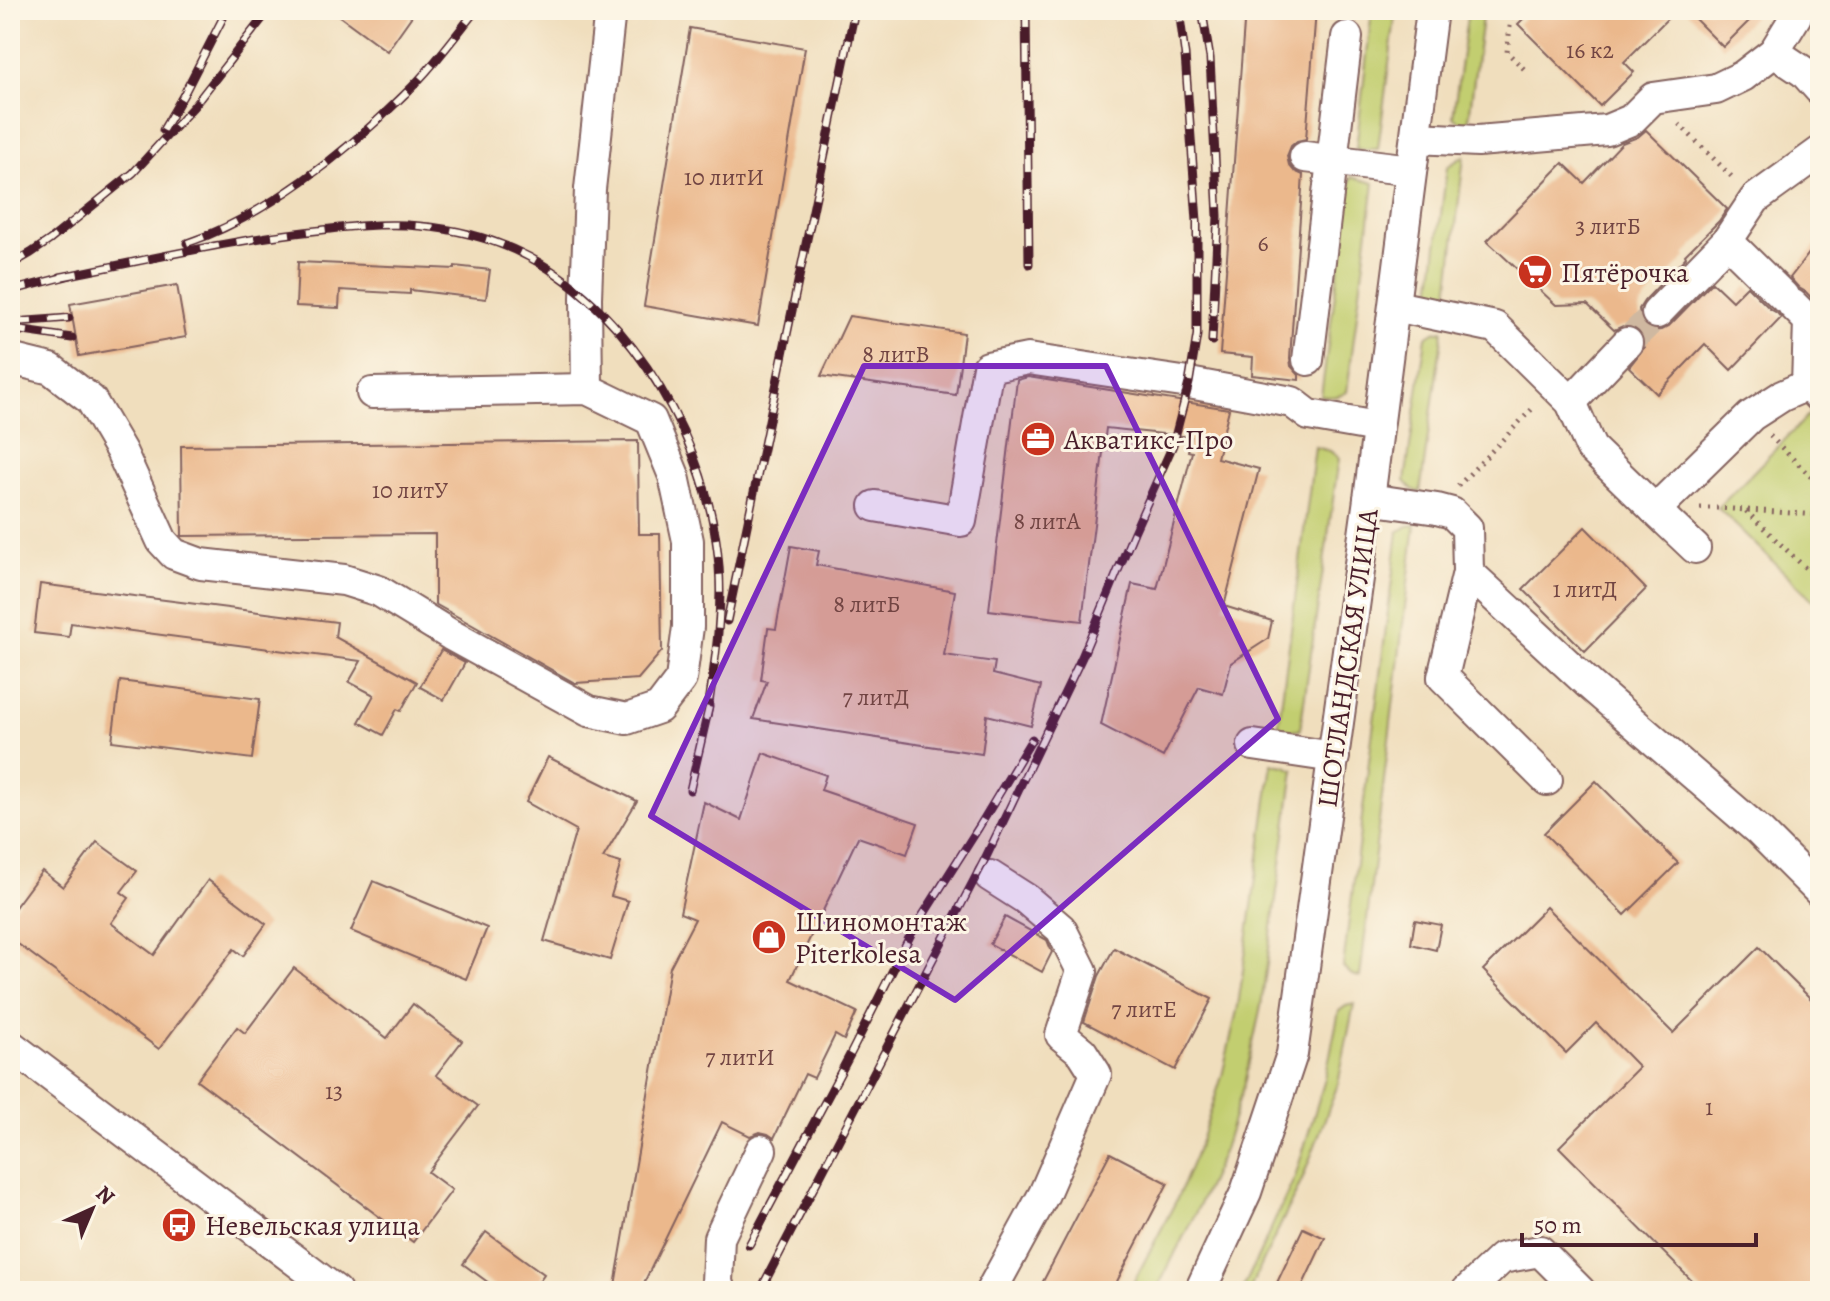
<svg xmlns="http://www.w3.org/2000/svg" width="1830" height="1301" viewBox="0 0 1830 1301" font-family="Alegreya,serif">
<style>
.green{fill:#c2ce70;stroke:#86764e;stroke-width:2}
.building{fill:#ebb88c}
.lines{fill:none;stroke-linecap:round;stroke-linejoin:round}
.minor-tunnel{stroke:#cfb8a0;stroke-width:30;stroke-dasharray:30 15;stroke-linecap:butt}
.minor-casing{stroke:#84625e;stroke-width:34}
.path{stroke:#84625e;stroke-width:5;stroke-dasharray:2 6;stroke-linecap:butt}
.minor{stroke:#fff;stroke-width:30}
.rail-casing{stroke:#4a1f2b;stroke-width:9}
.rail{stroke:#fcf5e5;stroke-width:6;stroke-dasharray:18;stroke-linecap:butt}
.marked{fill:#7b2cbf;fill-opacity:0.2;stroke:#7b2cbf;stroke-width:6;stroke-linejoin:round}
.labels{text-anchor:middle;stroke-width:6;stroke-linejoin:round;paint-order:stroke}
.number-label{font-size:24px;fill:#724543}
.poi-label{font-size:28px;fill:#4a1f2b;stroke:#fcf5e5;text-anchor:start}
.street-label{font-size:28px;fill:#4a1f2b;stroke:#fcf5e5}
</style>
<rect width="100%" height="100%" fill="#fcf5e5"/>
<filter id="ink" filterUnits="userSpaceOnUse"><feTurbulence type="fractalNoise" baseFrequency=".0125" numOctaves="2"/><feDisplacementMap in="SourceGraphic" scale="16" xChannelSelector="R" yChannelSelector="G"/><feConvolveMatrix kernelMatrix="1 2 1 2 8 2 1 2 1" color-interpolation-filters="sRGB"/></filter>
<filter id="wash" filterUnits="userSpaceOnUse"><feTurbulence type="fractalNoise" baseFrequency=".006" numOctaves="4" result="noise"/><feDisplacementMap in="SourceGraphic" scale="32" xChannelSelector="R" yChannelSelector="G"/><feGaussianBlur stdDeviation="1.8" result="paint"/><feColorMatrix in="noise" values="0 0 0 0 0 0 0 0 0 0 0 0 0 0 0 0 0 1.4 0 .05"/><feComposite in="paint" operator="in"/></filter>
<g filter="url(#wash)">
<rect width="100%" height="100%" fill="#f0debd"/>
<g class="green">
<polygon points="1372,10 1396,10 1378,149 1356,149"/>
<polygon points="1468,10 1483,10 1468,126 1453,117"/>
<polygon points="1464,156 1447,303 1438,300 1431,293 1447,167"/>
<path d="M 1351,177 L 1374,183 L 1347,392 C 1338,398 1332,397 1321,396 Z"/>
<polygon points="1443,330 1420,493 1412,489 1405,481 1426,337 1434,332"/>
<polygon points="1809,415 1820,425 1820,607 1718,508"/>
<polygon points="1315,447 1330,451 1339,458 1300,730 1288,731 1278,729"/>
<polygon points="1415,525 1360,977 1352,975 1343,967 1398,532 1408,526"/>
<polygon points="1272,764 1286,766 1294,770 1261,1006 1245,1080 1224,1150 1198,1208 1156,1291 1129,1291 1176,1201 1201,1141 1222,1076 1238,1006"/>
<polygon points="1354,1004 1338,1084 1302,1180 1249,1291 1242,1291 1295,1177 1325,1079 1339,1011 1346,1006"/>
</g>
<g id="blocks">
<g class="building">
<polygon points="331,10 416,10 387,51"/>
<polygon points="1245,10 1316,10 1306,139 1297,141 1291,146 1287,156 1289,165 1294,171 1303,175 1290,358 1291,366 1299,375 1299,380 1252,375 1253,357 1220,354"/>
<polygon points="1532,10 1676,10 1624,62 1634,72 1600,106 1518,24"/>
<polygon points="1686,10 1760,10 1723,47"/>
<polygon points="690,28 805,48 758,326 644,306"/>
<polygon points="1646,130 1727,209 1719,221 1685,255 1686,257 1644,301 1639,309 1640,317 1644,325 1653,331 1661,330 1669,326 1712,282 1732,301 1747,286 1770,309 1777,313 1781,318 1731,370 1705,344 1657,394 1629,367 1644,348 1644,339 1639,329 1632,326 1623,326 1614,330 1587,304 1556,305 1487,241 1563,163 1584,183 1622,143 1638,137"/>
<polygon points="1820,239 1820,307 1806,292 1799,288 1790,278"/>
<polygon points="298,262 455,269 455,266 490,270 486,299 410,290 410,294 340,290 339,308 296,306"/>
<polygon points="177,285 186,337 79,356 70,304"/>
<polygon points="849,316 964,333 956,395 821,376"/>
<polygon points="1028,377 1229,409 1217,458 1259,469 1224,606 1272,621 1268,639 1231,663 1223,694 1199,687 1163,757 1101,725 1132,584 1157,589 1192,452 1188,451 1191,437 1106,428 1082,621 989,610 1017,380"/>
<polygon points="638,441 639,534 660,534 662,651 638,679 575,683 435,604 435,534 182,536 181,446"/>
<polygon points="1585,527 1646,589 1585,651 1523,589"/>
<polygon points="791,546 819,551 816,565 955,591 944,655 995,662 993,674 1041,686 1031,726 987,715 982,754 753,719 767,681 761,680 768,628 776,629"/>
<polygon points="40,584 337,622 335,637 417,682 401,711 397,709 383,735 359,722 374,695 349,682 361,661 71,623 69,637 34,633"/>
<polygon points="441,650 465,663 444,700 420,687"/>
<polygon points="120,681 260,699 252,759 112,741"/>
<polygon points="763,753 826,775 821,790 918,823 907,854 858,837 790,980 857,1012 844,1040 835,1035 814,1078 805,1074 774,1138 768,1134 760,1132 750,1136 722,1122 640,1291 614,1291 670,967 695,919 680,913 704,802 741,820"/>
<polygon points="548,757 637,801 603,858 621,863 611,896 628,901 610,960 544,941 576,830 526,802"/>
<polygon points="1596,781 1678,863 1625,915 1544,833"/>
<polygon points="97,842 137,871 121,892 129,898 111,923 154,955 208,880 266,924 243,956 234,949 159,1049 10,938 10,914 42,871 63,887"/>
<polygon points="373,881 487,928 466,979 351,931"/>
<polygon points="1546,907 1673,1033 1759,947 1820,1008 1820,1291 1702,1291 1559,1147 1639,1067 1596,1023 1566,1053 1483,970"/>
<polygon points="1005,917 1047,940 1052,952 1042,972 990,944"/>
<polygon points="1415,920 1441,925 1436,950 1411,944"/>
<polygon points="1114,948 1212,999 1175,1070 1084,1022 1099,976"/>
<polygon points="294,968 387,1038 413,1004 462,1041 436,1075 478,1106 428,1172 452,1190 413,1242 197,1080 237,1027 245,1033"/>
<polygon points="1110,1153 1168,1183 1112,1291 1038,1291"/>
<polygon points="1303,1228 1325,1238 1300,1291 1273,1291"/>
<polygon points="486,1232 544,1274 532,1291 500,1291 463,1264"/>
</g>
</g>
</g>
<g filter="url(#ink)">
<use href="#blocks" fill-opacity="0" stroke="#84625e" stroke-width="2"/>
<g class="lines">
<polyline class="minor-tunnel" points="1627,343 1657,313"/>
<g class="minor-casing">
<g id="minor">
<polyline points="1774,52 1796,16 1797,10"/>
<polyline points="1416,138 1478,141 1607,130 1631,120 1653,98 1716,89 1743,76 1774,52 1804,72 1820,90"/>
<polyline points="1305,157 1411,170"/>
<polyline points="1727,241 1783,296"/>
<polyline points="1793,305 1809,321 1807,385"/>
<polyline points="1395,306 1495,327 1571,402 1591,448 1655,510 1751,416 1782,396 1807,385 1820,398"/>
<polyline points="1657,313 1727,241 1755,199 1820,152"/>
<polyline points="10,359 51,369 91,400 121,451 162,541 174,554 201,564 344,580 379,591 451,635 589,711 627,719 659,708 681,679 688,627 688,541 674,476 651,420 587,389 372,393"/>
<polyline points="1308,360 1347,37"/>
<polyline points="587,389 586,298 590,189 610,10"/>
<polyline points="1571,402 1627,343"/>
<polyline points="1369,499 1437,509 1452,513 1467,528 1468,572 1443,677 1547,780"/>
<polyline points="875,506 961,521 988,367 1028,359 1189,383 1292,402 1309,415 1377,427"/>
<polyline points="1655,510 1695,548"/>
<polyline points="1468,572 1590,685 1759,831 1820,892"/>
<polyline points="1253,745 1334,757"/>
<polyline points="990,876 1026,899 1061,929 1082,971 1061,1035 1082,1052 1096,1074 1044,1194 991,1291"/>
<polyline points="10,1045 336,1291"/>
<polyline points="720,1291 717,1282 719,1238 761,1150"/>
<polyline points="1200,1291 1246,1192 1292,1054 1369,499 1432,10"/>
<polyline points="1467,1291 1502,1258 1540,1251 1580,1291"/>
</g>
</g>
<g class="path">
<polyline points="1512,10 1507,52 1525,70"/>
<polyline points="1679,124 1734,179"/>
<polyline points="1770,436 1820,486"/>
<polyline points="1458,486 1534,407"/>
<polyline points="1700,508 1718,508 1820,515"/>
<polyline points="1746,511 1820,582"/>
</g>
<use href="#minor" class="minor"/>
<g class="rail-casing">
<g id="rail">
<polyline points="1026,10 1029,264"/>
<polyline points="1202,10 1210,58 1218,216 1212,341"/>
<polyline points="163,130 184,94 227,10"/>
<path d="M 187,243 C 264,217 347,152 404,95 C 431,69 453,39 476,10"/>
<polyline points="10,265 31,253 50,240 133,173 194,106 269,10"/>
<path d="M 60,277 C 147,260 234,239 322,230 C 354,226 388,223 419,226 C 457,229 495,239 529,257 C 635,314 710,447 719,566 C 723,616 714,667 707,717"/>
<polyline points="10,291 71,275"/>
<polyline points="14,322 69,318"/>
<polyline points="10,329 72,338"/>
<polyline points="727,621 855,10"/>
<polyline points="690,790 709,707"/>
<polyline points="749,1245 852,1051 911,934 979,827 1032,739"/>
<polyline points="760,1291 985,859 1082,657 1134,532 1173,445 1189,383 1197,335 1197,221 1185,55 1179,10"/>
</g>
</g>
<use href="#rail" class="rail"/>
</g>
</g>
<path class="marked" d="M 864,366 L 1106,366 L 1278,719 L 955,1000 L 651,816 Z"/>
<defs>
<g id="supermarket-disc" transform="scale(1.8)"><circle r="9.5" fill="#c8321e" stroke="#fcf5e5"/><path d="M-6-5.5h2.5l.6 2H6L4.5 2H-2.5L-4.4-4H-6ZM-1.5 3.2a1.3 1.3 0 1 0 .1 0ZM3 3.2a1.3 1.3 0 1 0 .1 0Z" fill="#fff"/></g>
<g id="office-disc" transform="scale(1.8)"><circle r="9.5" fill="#c8321e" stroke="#fcf5e5"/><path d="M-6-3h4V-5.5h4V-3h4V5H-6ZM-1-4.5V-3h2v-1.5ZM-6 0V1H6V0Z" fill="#fff"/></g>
<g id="shop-disc" transform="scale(1.8)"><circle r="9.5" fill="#c8321e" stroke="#fcf5e5"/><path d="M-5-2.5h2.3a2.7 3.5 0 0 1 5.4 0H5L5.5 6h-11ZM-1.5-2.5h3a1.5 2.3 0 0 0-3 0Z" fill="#fff"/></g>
<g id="bus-disc" transform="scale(1.8)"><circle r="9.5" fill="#c8321e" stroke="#fcf5e5"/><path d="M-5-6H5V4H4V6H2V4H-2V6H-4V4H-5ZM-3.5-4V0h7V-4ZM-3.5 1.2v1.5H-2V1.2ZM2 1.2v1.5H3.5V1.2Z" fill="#fff"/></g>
</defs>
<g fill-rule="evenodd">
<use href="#supermarket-disc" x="1535" y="272"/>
<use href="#office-disc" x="1038" y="439"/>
<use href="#shop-disc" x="769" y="937"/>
<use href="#bus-disc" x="179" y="1225"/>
</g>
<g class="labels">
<g class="number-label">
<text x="1590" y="58">16 к2</text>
<text x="724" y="185">10 литИ</text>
<text x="1608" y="234">3 литБ</text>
<text x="1263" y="251">6</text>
<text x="896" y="362">8 литВ</text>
<text x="410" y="498">10 литУ</text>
<text x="1047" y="529">8 литА</text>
<text x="1585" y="597">1 литД</text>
<text x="867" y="612">8 литБ</text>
<text x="876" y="705">7 литД</text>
<text x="1144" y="1017">7 литЕ</text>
<text x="740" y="1065">7 литИ</text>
<text x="334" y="1099">13</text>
<text x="1709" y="1115">1</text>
</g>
<g class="poi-label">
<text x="1561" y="282">Пятёрочка</text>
<text x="1064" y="449">Акватикс-Про</text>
<text x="795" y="931">Шиномонтаж<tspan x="795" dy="32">Piterkolesa</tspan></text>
<text x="205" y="1235">Невельская улица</text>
</g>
<g class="street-label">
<text transform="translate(1347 658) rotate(-82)" y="10">ШОТЛАНДСКАЯ УЛИЦА</text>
</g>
</g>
<rect width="1830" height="1301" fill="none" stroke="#fcf5e5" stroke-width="40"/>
<g transform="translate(92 1209) rotate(44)" stroke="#fcf5e5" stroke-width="6" paint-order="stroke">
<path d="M0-6L14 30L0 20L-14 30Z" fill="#4a1f2b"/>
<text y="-12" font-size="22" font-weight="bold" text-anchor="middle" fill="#4a1f2b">N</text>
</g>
<path d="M1522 1233v12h234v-12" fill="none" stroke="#4a1f2b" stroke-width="4"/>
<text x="1534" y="1233" font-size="24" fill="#4a1f2b" stroke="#fcf5e5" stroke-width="6" paint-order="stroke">50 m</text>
</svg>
